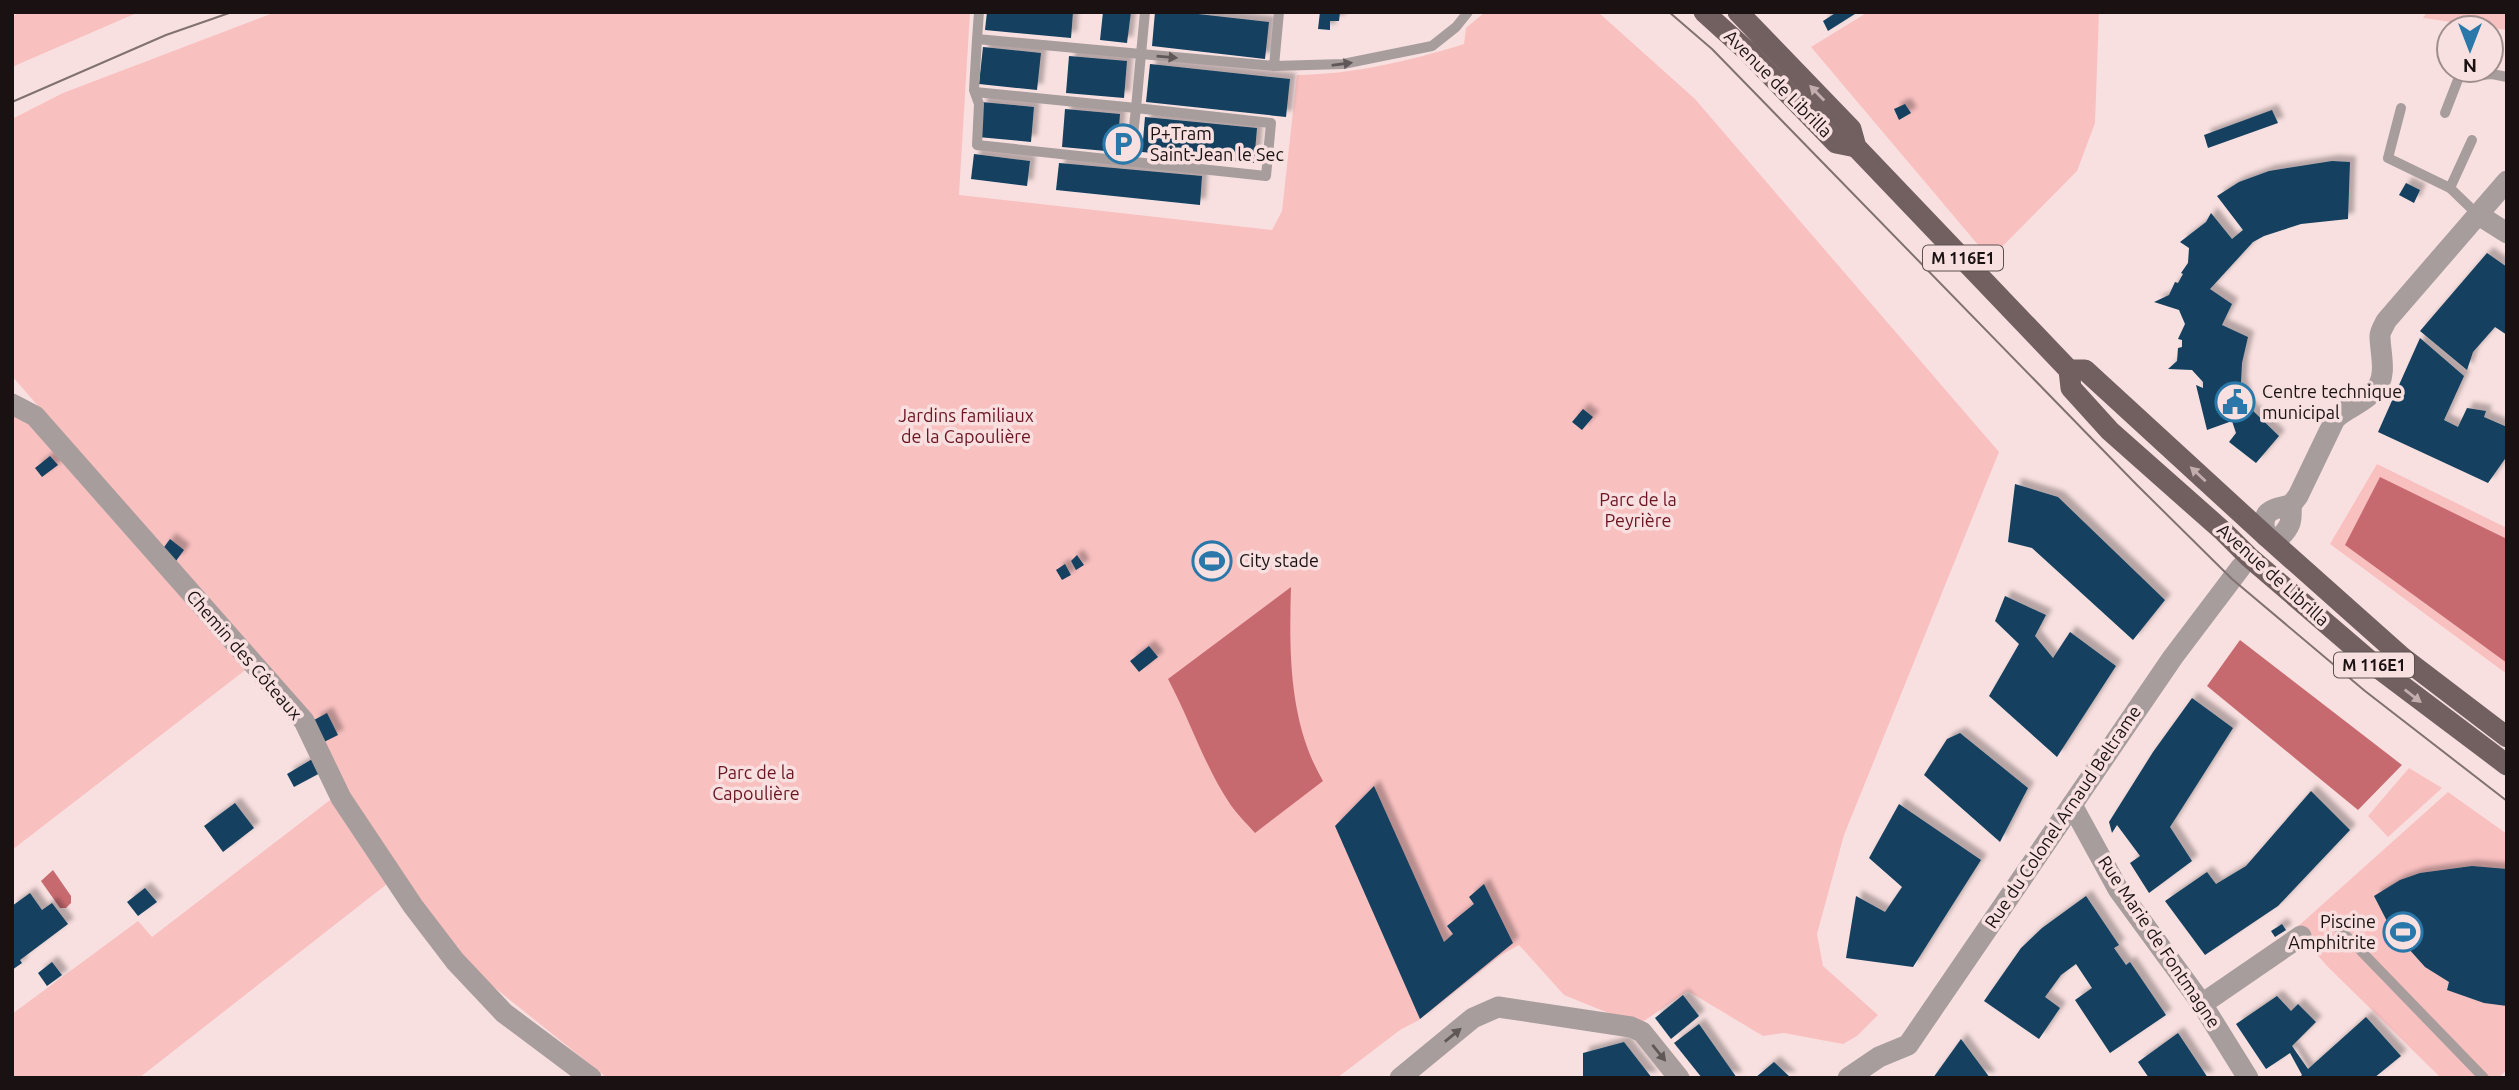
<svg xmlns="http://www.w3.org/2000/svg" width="2519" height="1090" viewBox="0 0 2519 1090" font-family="Ubuntu,sans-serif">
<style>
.green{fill:#f9c0c0}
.water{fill:#c76a6f}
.building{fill:#13415f;filter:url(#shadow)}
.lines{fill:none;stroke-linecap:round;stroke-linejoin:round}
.service{stroke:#a79d9d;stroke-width:10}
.minor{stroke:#a79d9d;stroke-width:21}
.primary{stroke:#726060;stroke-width:21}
.tram{stroke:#817171;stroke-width:2}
.oneway{fill:#605858}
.oneway2{fill:#c3adad}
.labels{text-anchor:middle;stroke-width:7;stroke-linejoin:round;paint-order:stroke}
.shield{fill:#f9e0e0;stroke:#5d5050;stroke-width:2}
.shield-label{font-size:16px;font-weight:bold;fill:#1a1212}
.street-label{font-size:18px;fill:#1a1212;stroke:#f9e0e0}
.poi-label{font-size:18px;fill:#1a1212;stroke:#f9e0e0;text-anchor:start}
.park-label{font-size:18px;fill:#6b1523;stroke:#f9e0e0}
</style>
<defs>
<filter id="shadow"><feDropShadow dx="6" dy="-6" stdDeviation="2" flood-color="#0004"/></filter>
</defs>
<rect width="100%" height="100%" fill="#f9e0e0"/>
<g class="green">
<polygon points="20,12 139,12 12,67 12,17"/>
<path d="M 276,12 L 970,12 L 959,195 L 1272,230 L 1282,211 L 1297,75 C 1355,74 1409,61 1464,44 L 1466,28 L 1485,12 L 1598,12 L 1695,99 L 1999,452 L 1844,835 L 1817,934 L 1823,966 L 1878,1015 L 1857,1036 L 1843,1044 L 1784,1033 L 1763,1036 L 1688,991 L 1644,1021 L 1628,1021 L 1564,995 L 1519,945 L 1501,955 L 1419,1020 L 1400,1030 L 1337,1078 L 607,1078 L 459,959 L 458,944 L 455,961 L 356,808 L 178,567 L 12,376 L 12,119 L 63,93 Z"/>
<polygon points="1868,12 2099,12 2095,123 2077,171 1990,259 1811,47"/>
<polygon points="2427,12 2507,12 2507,30 2423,18"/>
<polygon points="12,397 248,668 12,850"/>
<polygon points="2377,464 2507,528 2507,674 2330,544"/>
<polygon points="2409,768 2442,788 2388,837 2368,816"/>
<polygon points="2448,792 2507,834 2507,1070 2498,1078 2441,1078 2327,966 2295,929"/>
<polygon points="334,797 387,884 139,1078 12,1078 12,1014 138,921 152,937"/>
</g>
<g class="water">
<polygon points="2380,477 2507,539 2507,663 2345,545"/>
<path d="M 1291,587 C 1289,653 1289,723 1323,781 L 1255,833 C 1247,824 1237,814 1230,804 C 1204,765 1190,720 1168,679 Z"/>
<polygon points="2240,640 2402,765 2358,810 2207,686"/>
<polygon points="53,870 71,896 71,903 66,908 60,908 41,881"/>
</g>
<g class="building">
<polygon points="987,12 1073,12 1071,38 985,30"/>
<polygon points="1103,12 1131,12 1127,43 1100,40"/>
<polygon points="1155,12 1180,12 1269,22 1265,59 1152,46"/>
<polygon points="1320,12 1340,12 1339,21 1330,21 1330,30 1318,29"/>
<polygon points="1837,12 1858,12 1828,31 1823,21"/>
<polygon points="983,47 1041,53 1037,90 979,84"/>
<polygon points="1069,56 1127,61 1124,98 1066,93"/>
<polygon points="1150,64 1290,79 1286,117 1146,102"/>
<polygon points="981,102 1034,107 1031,142 978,137"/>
<polygon points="1905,104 1911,113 1899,120 1894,109"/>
<polygon points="1065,109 1120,114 1117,152 1062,147"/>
<polygon points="2272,110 2278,123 2208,148 2204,135"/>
<polygon points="1145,117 1257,128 1254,163 1142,152"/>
<polygon points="974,154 1030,161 1027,186 971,179"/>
<polygon points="2332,161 2350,162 2348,219 2301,224 2264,236 2253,242 2210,289 2232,304 2222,325 2248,337 2242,363 2241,383 2248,406 2279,436 2256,463 2229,442 2236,433 2232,421 2207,430 2196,385 2203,388 2203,382 2192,370 2168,369 2177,361 2178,348 2182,347 2182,340 2178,339 2185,324 2179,310 2154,302 2169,295 2175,282 2178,283 2183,274 2181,273 2188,263 2189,248 2180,242 2206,222 2211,213 2232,239 2243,230 2217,196 2239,182 2269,171"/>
<polygon points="1059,163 1202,176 1200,205 1056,190"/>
<polygon points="2406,183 2420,190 2414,203 2399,195"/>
<polygon points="2487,253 2507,267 2507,313 2505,316 2507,317 2507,335 2495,327 2473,352 2467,370 2420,331"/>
<polygon points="2420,338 2464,376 2444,420 2458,427 2467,408 2486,411 2484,417 2507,427 2507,456 2488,483 2378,432"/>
<polygon points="1583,409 1593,417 1582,430 1572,422"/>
<polygon points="50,456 58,465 42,477 35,468"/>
<polygon points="2015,484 2058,497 2165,600 2133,640 2032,548 2008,542"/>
<polygon points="170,539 184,550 176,561 162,550"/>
<polygon points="1077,555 1084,565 1076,570 1071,561"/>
<polygon points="1065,564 1071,575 1062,580 1056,570"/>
<polygon points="2005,596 2046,615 2035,636 2053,658 2070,632 2116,666 2057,757 1989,696 2019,644 1995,621"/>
<polygon points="1149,646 1158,657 1139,672 1130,661"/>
<polygon points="2192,698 2233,728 2170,827 2192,861 2149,893 2130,863 2140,856 2117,825 2112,833 2109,822 2153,752"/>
<polygon points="327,713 338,735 324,742 314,720"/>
<polygon points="1960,733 2028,788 2000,842 1924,775 1947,739"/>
<polygon points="314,758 322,772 294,787 287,774"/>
<polygon points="1374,786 1444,942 1453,934 1447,926 1474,904 1469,897 1484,884 1513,943 1420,1019 1335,826"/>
<polygon points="2311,791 2350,830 2278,906 2205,955 2165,901 2207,872 2216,884 2246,866"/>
<polygon points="235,803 254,828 223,852 204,826"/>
<polygon points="1899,804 1981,860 1913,967 1846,958 1856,896 1885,912 1902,887 1869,858"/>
<polygon points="2472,866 2507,869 2507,1006 2484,1003 2447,990 2449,982 2425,967 2391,929 2374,896 2400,880 2420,873"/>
<polygon points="145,888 157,902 138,916 127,902"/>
<polygon points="30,893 42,910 52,903 68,924 20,960 22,963 12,970 12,906"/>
<polygon points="2086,896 2119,945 2114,948 2126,965 2130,962 2166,1015 2110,1053 2075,1000 2092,988 2076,964 2061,975 2045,997 2060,1008 2039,1039 1984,1001 2021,948 2042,928"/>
<polygon points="2282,924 2286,930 2275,937 2271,931"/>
<polygon points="52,962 62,975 47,986 38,973"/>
<polygon points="1683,995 1699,1016 1671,1039 1655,1018"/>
<polygon points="2277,996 2291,1011 2298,1004 2316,1022 2292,1046 2308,1069 2366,1017 2401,1056 2374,1078 2298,1078 2302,1075 2290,1053 2266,1069 2236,1024"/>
<polygon points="1699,1024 1737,1078 1702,1078 1674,1043"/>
<polygon points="2178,1033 2208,1078 2149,1078 2138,1062"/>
<polygon points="1961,1039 1990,1078 1933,1078"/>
<polygon points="1624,1042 1652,1078 1583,1078 1583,1053"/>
<polygon points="1774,1062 1791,1078 1755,1078"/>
</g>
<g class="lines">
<g class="service">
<polyline points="1145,12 1141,54 1274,66 1279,12"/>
<polyline points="977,39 974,90 979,104 977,145 1266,176 1271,123 1136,108 1141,54 977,39 979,12"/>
<polyline points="1274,66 1343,64 1432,46 1456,27 1468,12"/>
<polyline points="975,92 1136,108 1130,161"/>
<polyline points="2401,108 2388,158 2450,188 2477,214"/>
<polyline points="2445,113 2459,77 2492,74 2507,77"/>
<polyline points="2450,188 2472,140"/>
<polyline points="2332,921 2484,1078"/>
</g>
<g class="minor">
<polyline points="2477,214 2507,233"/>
<polyline points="12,404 35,416 304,721 341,798 413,906 455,961 504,1013 591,1078"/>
<path d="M 2291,505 L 2298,496 L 2335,419 C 2346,408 2363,404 2375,390 C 2388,376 2380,353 2380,336 C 2380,331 2384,326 2386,321 L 2507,181"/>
<path d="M 2291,505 C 2292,521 2291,527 2279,538 L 2266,536 C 2260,512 2269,509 2291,505 Z"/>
<polyline points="2072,805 2118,889 2202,1004 2248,1078"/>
<polyline points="2202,1004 2301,936"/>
<polyline points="1400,1078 1473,1018 1498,1007 1631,1027 1642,1032 1679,1078"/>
<polyline points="1848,1078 1879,1057 1908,1045 2173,657 2241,567"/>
</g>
<g class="primary">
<polyline points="1704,12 1747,51 1836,143 1856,147"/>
<polyline points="1738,12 1851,129 1856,147 2069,370 2071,388 2110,431 2224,532 2249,557 2377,667 2507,765"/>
<polyline points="2069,370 2085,370 2266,536 2402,657 2507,737"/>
</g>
<g class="tram">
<polyline points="1669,12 1712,49 2137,485 2232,579 2365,691 2507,801"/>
<polyline points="12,102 166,35 232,12"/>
</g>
</g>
<defs><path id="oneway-solid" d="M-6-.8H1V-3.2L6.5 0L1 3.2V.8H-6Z" transform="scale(1.75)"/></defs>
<g class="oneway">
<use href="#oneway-solid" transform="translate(1167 57) rotate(5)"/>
<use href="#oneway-solid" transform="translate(1342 64) rotate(-8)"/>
<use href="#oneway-solid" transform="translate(1453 1035) rotate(-39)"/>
<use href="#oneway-solid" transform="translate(1659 1053) rotate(51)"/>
</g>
<g class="oneway2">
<use href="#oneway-solid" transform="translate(1817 93) rotate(-134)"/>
<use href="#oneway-solid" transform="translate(2198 474) rotate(-137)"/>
<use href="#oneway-solid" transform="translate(2413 696) rotate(38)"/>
</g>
<defs>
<g id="parking-ring" transform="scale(2.0125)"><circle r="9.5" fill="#f9e0e0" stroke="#2978a9" stroke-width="1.5"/><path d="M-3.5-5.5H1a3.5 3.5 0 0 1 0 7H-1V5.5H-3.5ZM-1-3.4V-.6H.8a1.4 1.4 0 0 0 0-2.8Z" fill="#2978a9"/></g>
<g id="civic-ring" transform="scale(2.0125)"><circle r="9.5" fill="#f9e0e0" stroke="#2978a9" stroke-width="1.5"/><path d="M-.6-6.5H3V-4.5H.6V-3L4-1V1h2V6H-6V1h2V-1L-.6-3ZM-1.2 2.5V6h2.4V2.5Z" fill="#2978a9"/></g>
<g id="stadium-ring" transform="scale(2.0125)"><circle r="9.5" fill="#f9e0e0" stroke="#2978a9" stroke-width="1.5"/><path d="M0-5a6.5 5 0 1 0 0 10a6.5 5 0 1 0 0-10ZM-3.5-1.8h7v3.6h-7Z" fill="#2978a9"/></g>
</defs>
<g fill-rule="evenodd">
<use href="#parking-ring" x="1123" y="144"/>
<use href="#civic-ring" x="2235" y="402"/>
<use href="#stadium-ring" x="1212" y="561"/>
<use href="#stadium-ring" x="2403" y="932"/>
</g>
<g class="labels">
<g class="shield">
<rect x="1923" y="245.5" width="80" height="25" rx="5"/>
<rect x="2334" y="652.5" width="80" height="25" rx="5"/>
</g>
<g class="shield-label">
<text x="1963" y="264">M 116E1</text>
<text x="2374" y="671">M 116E1</text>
</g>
<g class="street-label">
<text transform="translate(1778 84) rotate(45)" y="6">Avenue de Librilla</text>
<text transform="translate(2273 575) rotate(42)" y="6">Avenue de Librilla</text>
<text transform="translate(244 655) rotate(49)" y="6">Chemin des Côteaux</text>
<text transform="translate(2063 817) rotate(-56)" y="6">Rue du Colonel Arnaud Beltrame</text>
<text transform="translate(2159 942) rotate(56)" y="6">Rue Marie de Fontmagne</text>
</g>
<g class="poi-label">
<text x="1150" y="140">P+Tram<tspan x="1150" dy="21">Saint-Jean le Sec</tspan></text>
<text x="2262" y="398">Centre technique<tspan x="2262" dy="21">municipal</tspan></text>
<text x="1239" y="567">City stade</text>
<text x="2376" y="928" text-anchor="end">Piscine<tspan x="2376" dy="21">Amphitrite</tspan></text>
</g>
<g class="park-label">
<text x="966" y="422">Jardins familiaux<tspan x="966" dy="21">de la Capoulière</tspan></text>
<text x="1638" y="506">Parc de la<tspan x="1638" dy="21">Peyrière</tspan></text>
<text x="756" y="779">Parc de la<tspan x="756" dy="21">Capoulière</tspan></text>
</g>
</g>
<rect width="2519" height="1090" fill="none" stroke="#1a1212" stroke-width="28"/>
<g transform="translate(2470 49) rotate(180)"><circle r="33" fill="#f9e0e0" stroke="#a08e8e" stroke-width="2"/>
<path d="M0-5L12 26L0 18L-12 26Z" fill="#2978a9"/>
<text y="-10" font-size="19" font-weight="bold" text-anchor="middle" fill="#1a1212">N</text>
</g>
</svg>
